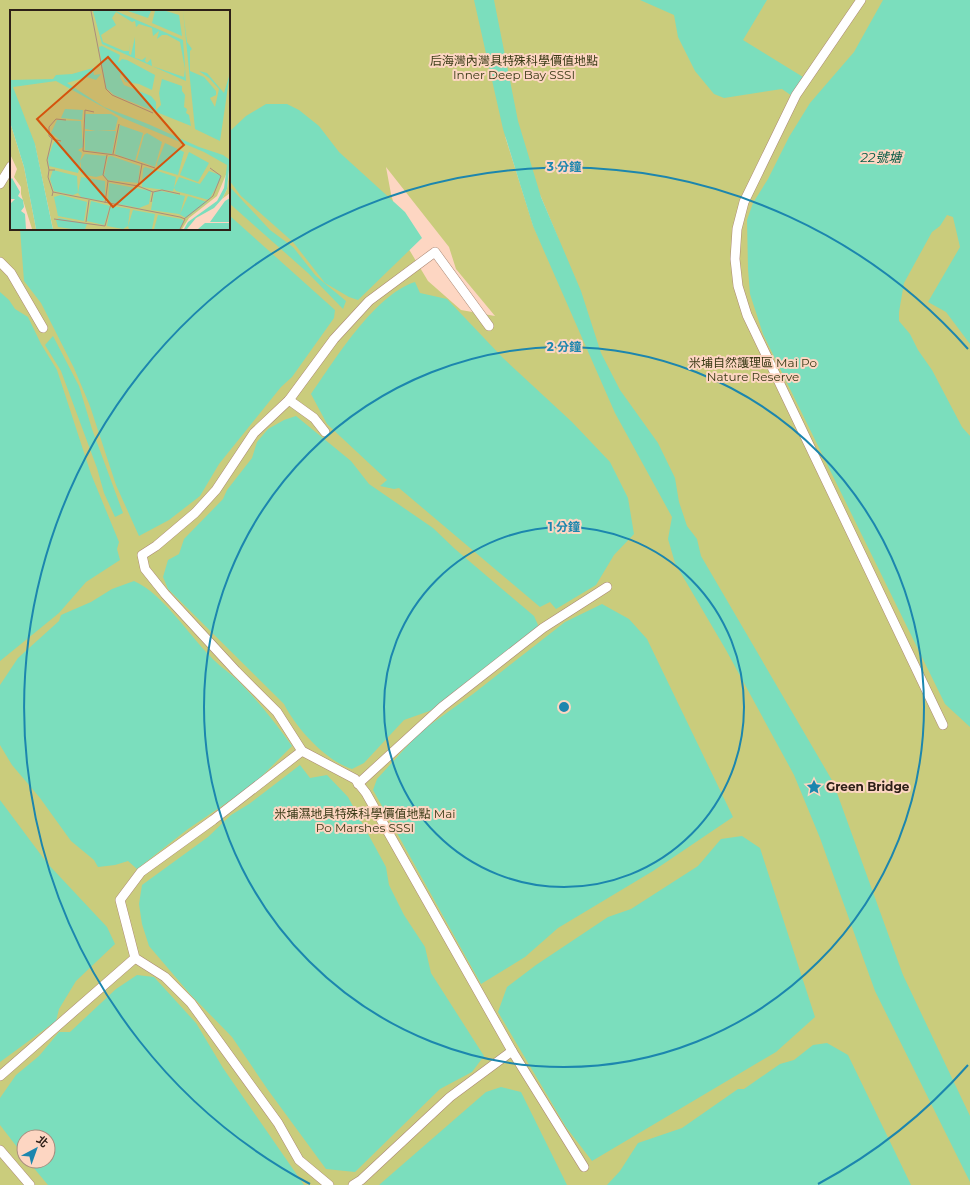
<svg xmlns="http://www.w3.org/2000/svg" width="970" height="1185" viewBox="0 0 970 1185" font-family="Montserrat,'Noto Sans TC',sans-serif">
<style>
.green{fill:#cacc7c;fill-rule:evenodd}
.water{fill:#7bdebd}
.lines{fill:none;stroke-linecap:round;stroke-linejoin:round}
.lane-casing{stroke:#ac8975;stroke-width:10}
.lane{stroke:#fff;stroke-width:9}
.ring{fill:none;stroke:#1c86ae;stroke-width:2}
.labels{text-anchor:middle;stroke-width:4;stroke-linejoin:round;paint-order:stroke}
.park-label{font-size:12px;fill:#3a3a16;stroke:#fdd6c2}
.poi-label{font-size:12px;font-weight:bold;fill:#2e2018;stroke:#fdd6c2;text-anchor:start}
.water-label{font-size:13px;font-style:italic;fill:#035a45;stroke:#fdd6c2}
.inset-road{fill:none;stroke:#aa8d7e;stroke-width:1}
.view{fill:#d5530d;fill-opacity:0.15;stroke:#d5530d;stroke-width:2}
.inset-edge{fill:none;stroke:#2e2018;stroke-width:2}
.centre{fill:#1c86ae;stroke:#fdd6c2;stroke-width:2}
.ring-label{font-size:12px;text-anchor:middle;font-weight:bold;fill:#1c86ae;stroke:#fdd6c2;stroke-width:4;stroke-linejoin:round;paint-order:stroke}
</style>
<rect width="100%" height="100%" fill="#fdd6c2"/>
<path class="green" d="M 0,0 L 970,0 L 970,1185 L 0,1185 ZM 11,11 L 229,11 L 229,229 L 11,229 ZM 505,136 L 541,197 L 558,238 L 556,276 L 533,225 ZM 386,167 L 449,247 L 456,269 L 495,316 L 461,310 L 428,281 L 404,241 L 391,194 ZM 24,1137 L 48,1137 L 48,1161 L 24,1161 Z"/>
<g class="water">
<polygon points="474,0 494,0 518,121 541,197 581,291 601,353 620,390 658,443 675,478 679,502 687,526 697,539 701,556 833,782 903,975 970,1116 970,1182 875,991 820,838 794,775 726,650 675,563 668,539 672,517 615,413 533,226 503,129"/>
<polygon points="640,0 767,0 743,40 803,77 792,96 782,89 724,98 714,94 695,71 678,37 674,15"/>
<polygon points="883,0 970,0 970,344 946,312 928,302 960,247 953,217 947,215 940,226 932,232 904,283 899,312 899,321 910,334 918,350 932,370 962,427 970,436 970,727 945,704 763,334 750,294 748,269 747,220 753,203 768,179 789,137 810,103 854,52"/>
<polygon points="266,104 287,104 299,110 319,126 339,152 405,212 422,238 358,300 349,297 325,283 293,242 241,196 229,180 229,132 246,116"/>
<polygon points="229,186 270,230 293,247 316,276 346,301 343,309 308,273 229,203"/>
<polygon points="229,215 335,310 334,318 292,377 281,387 219,464 200,496 169,520 139,536 116,485 90,406 74,368 41,303 24,281 20,229 229,229"/>
<path d="M 415,282 L 420,293 L 447,299 L 503,358 L 572,422 L 610,462 L 628,498 L 634,534 L 614,555 L 596,585 L 556,609 L 550,602 L 540,607 L 399,488 L 394,489 L 380,486 L 387,480 L 327,424 L 311,394 C 335,360 374,295 415,282 Z"/>
<polygon points="0,292 9,300 15,309 28,317 41,344 57,370 91,474 119,542 117,549 120,560 86,582 59,613 0,661"/>
<polygon points="53,336 79,386 92,429 123,513 115,517 104,493 97,468 61,371 45,345"/>
<path d="M 296,416 L 351,461 L 369,484 L 433,528 L 455,549 L 534,616 L 538,625 L 535,636 L 438,708 L 404,720 L 364,763 L 352,769 C 326,761 296,728 284,704 L 168,589 L 163,577 L 168,560 L 179,554 L 184,539 L 223,499 L 227,490 L 252,458 L 257,442 L 268,429 L 284,420 Z"/>
<path d="M 134,581 C 163,594 188,634 210,656 C 217,664 227,671 235,678 C 256,698 275,722 292,746 L 253,785 L 188,829 L 137,869 L 128,861 L 115,865 L 98,867 L 94,860 L 71,841 L 40,798 L 12,765 L 0,745 L 0,685 L 18,658 L 59,621 L 61,615 L 91,602 L 112,589 Z"/>
<polygon points="602,604 629,619 647,639 733,817 653,871 558,928 525,957 481,984 373,790 377,779 420,732 473,694 565,622"/>
<polygon points="300,765 310,778 327,775 348,797 386,867 389,885 404,915 425,947 431,973 484,1056 472,1072 440,1089 355,1172 326,1169 268,1090 232,1037 190,994 149,946 142,924 139,904 142,885 208,837 231,815 249,804"/>
<polygon points="0,800 47,863 107,927 115,944 76,981 59,1009 56,1021 0,1062"/>
<polygon points="742,836 760,848 815,1017 776,1052 592,1161 566,1127 498,1012 507,987 536,965 608,917 631,909 698,866 721,839"/>
<polygon points="137,975 154,977 196,1023 223,1068 304,1185 48,1185 28,1161 48,1161 48,1137 24,1137 24,1156 0,1125 0,1098 16,1075 39,1056 59,1032 70,1032 116,989"/>
<polygon points="827,1043 848,1055 911,1185 607,1185 620,1171 638,1143 682,1128 738,1089 744,1089 780,1064 794,1060 813,1045"/>
<polygon points="501,1087 521,1092 567,1185 379,1185 486,1092"/>
</g>
<g class="lines">
<g class="lane-casing">
<g id="lane">
<polyline points="861,0 796,95 744,202 737,229 735,259 738,286 747,315 943,725"/>
<polyline points="0,184 11,166"/>
<polyline points="0,262 11,273 43,328"/>
<polyline points="489,326 435,252 369,301 334,339 289,400 254,433 216,490 195,513 156,546 142,555 145,569 165,594 236,671 277,712 302,751 355,779 366,793 512,1051 584,1167"/>
<polyline points="289,400 314,418 325,432"/>
<polyline points="302,751 213,820 141,872 120,900 135,958 165,977 191,1003 278,1123 299,1160 329,1185"/>
<polyline points="358,784 442,707 543,628 607,587"/>
<polyline points="0,1076 135,958"/>
<polyline points="0,1150 30,1185"/>
<polyline points="353,1185 361,1180 450,1097 512,1051"/>
</g>
</g>
<use href="#lane" class="lane"/>
</g>
<g class="ring">
<circle cx="564" cy="707" r="180"/>
<circle cx="564" cy="707" r="360"/>
<path d="M968 1065A540 540 0 0 1 818 1184M310 1184A540 540 0 1 1 968 349"/>
</g>
<defs>
<g id="sight-bare" transform="scale(1.2)"><path d="M0-6L1.8-2.2L6-1.7L2.9 1.2L3.7 5.4L0 3.3L-3.7 5.4L-2.9 1.2L-6-1.7L-1.8-2.2Z" fill="#1c86ae" stroke="#fdd6c2" stroke-width="2.5" paint-order="stroke"/></g>
</defs>
<g fill-rule="evenodd">
<use href="#sight-bare" x="814" y="787"/>
</g>
<g class="labels">
<g class="park-label">
<text x="514" y="65">后海灣內灣具特殊科學價值地點<tspan x="514" dy="14">Inner Deep Bay SSSI</tspan></text>
<text x="753" y="367">米埔自然護理區 Mai Po<tspan x="753" dy="14">Nature Reserve</tspan></text>
<text x="365" y="818">米埔濕地具特殊科學價值地點 Mai<tspan x="365" dy="14">Po Marshes SSSI</tspan></text>
</g>
<g class="poi-label">
<text x="826" y="791">Green Bridge</text>
</g>
<g class="water-label">
<text x="881" y="162">22號塘</text>
</g>
</g>
<g transform="translate(10 10)">
<rect width="220" height="220" fill="#fdd6c2"/>
<path d="M 0,1 L 220,1 L 220,155 L 207,186 L 179,208 L 172,219 L 43,219 L 25,135 L 0,96 ZM 0,112 L 14,157 L 26,219 L 22,219 L 11,184 L 11,177 L 4,167 L 7,159 L 0,144 ZM 220,157 L 220,183 L 212,189 L 217,179 Z" fill="#cacc7c"/>
<path d="M 83,1 L 106,1 L 173,30 L 176,71 L 92,34 ZM 106,2 L 122,12 L 125,11 L 126,17 L 129,14 L 142,18 L 143,26 L 149,21 L 147,29 L 152,25 L 157,25 L 170,32 L 175,59 L 174,67 L 142,56 L 141,49 L 137,53 L 135,51 L 136,47 L 132,50 L 125,48 L 125,27 L 121,45 L 119,44 L 120,34 L 119,41 L 114,41 L 93,32 L 91,25 L 106,15 L 102,8 ZM 118,1 L 141,1 L 138,8 ZM 145,1 L 156,1 L 169,5 L 172,26 L 142,13 ZM 173,1 L 177,32 L 182,39 L 180,41 L 180,61 L 194,67 L 206,81 L 206,85 L 200,88 L 205,97 L 209,79 L 199,68 L 189,61 L 197,63 L 214,83 L 220,63 L 210,131 L 185,119 ZM 92,36 L 110,45 L 108,53 L 112,49 L 117,50 L 145,65 L 142,80 L 129,74 L 115,72 L 113,66 L 111,64 L 110,67 L 114,75 L 141,86 L 146,92 L 146,100 L 151,95 L 149,83 L 152,69 L 172,76 L 172,81 L 175,85 L 174,97 L 177,99 L 176,103 L 179,105 L 181,116 L 104,85 L 96,78 L 89,37 ZM 83,58 L 84,65 L 91,64 L 86,70 L 77,67 L 57,73 L 94,97 L 138,114 L 189,137 L 213,145 L 220,150 L 217,179 L 212,189 L 204,198 L 186,208 L 177,219 L 174,219 L 178,212 L 207,191 L 214,178 L 217,155 L 194,142 L 113,108 L 46,71 L 3,77 L 25,134 L 42,215 L 43,219 L 26,219 L 14,157 L 0,112 L 0,70 L 43,69 L 46,65 L 62,64 ZM 55,99 L 73,100 L 72,110 L 51,108 ZM 75,104 L 101,104 L 108,108 L 105,120 L 86,121 L 106,121 L 102,144 L 75,140 L 75,121 L 86,121 L 75,119 ZM 47,110 L 71,111 L 73,137 L 68,140 L 72,143 L 70,151 L 75,144 L 96,146 L 93,165 L 86,167 L 71,164 L 71,151 L 68,163 L 39,156 L 38,148 L 43,134 L 45,131 L 52,132 L 41,123 ZM 110,115 L 133,123 L 125,151 L 105,144 ZM 137,123 L 152,132 L 145,157 L 127,150 L 134,125 ZM 155,133 L 174,142 L 168,165 L 148,159 L 147,153 ZM 179,142 L 199,153 L 188,172 L 170,165 ZM 101,146 L 130,156 L 128,173 L 98,170 L 94,166 L 98,147 ZM 135,157 L 166,167 L 164,178 L 169,167 L 190,174 L 199,161 L 210,165 L 210,170 L 199,190 L 166,181 L 164,178 L 163,181 L 132,177 L 133,159 ZM 43,160 L 67,166 L 68,183 L 71,167 L 95,171 L 95,189 L 93,191 L 71,187 L 68,183 L 63,185 L 44,181 L 40,169 ZM 2,168 L 10,182 L 8,186 L 13,190 L 14,197 L 11,201 L 15,204 L 16,219 L 0,219 L 0,194 L 5,189 L 0,189 L 0,170 ZM 99,173 L 141,181 L 139,194 L 129,198 L 98,192 ZM 151,181 L 175,186 L 170,204 L 178,186 L 197,192 L 176,208 L 169,204 L 141,200 L 144,182 ZM 51,185 L 77,192 L 74,211 L 48,206 L 44,187 ZM 220,188 L 220,212 L 200,212 L 215,191 ZM 81,191 L 100,196 L 94,215 L 77,211 ZM 103,196 L 120,199 L 118,216 L 123,200 L 145,204 L 142,219 L 119,219 L 118,216 L 113,219 L 97,216 L 100,199 ZM 148,205 L 171,209 L 174,211 L 170,219 L 144,219 ZM 49,208 L 54,209 L 77,214 L 75,219 L 62,219 L 48,217 L 46,210 ZM 195,213 L 220,213 L 220,219 L 188,219 Z" fill="#7bdebd" fill-rule="evenodd"/>
<path class="inset-road" d="M 81,1 L 96,79 L 102,85 L 143,103M 84,102 L 75,100 L 73,141 L 105,145 L 145,158M 42,129 L 39,126 L 39,117 L 46,109 L 56,110M 103,144 L 109,114M 97,145 L 93,165 L 98,171 L 128,176 L 132,154M 39,160 L 37,150 L 42,129 L 51,131M 128,176 L 143,182 L 141,192M 43,182 L 38,167 L 39,160 L 45,160M 143,182 L 152,180 L 170,184M 42,186 L 43,182 L 170,207 L 175,209 L 170,219M 95,193 L 98,171M 44,209 L 95,216 L 101,194M 174,209 L 203,186 L 211,166 L 200,158M 76,212 L 79,190"/>
<path class="view" d="M 98,47 L 174,135 L 103,197 L 27,109 Z"/>
<rect width="220" height="220" class="inset-edge"/>
</g>
<circle cx="564" cy="707" r="6" class="centre"/>
<g class="ring-label">
<text x="564" y="171">3 分鐘</text>
<text x="564" y="351">2 分鐘</text>
<text x="564" y="531">1 分鐘</text>
</g>
<g transform="translate(36 1149) rotate(41)"><circle r="19" fill="#fdd6c2" stroke="#aa8d7e"/>
<path d="M0-3L7 15L0 10L-7 15Z" fill="#1c86ae"/>
<text y="-6" font-size="11" font-weight="bold" text-anchor="middle" fill="#2e2018">北</text>
</g>
</svg>
